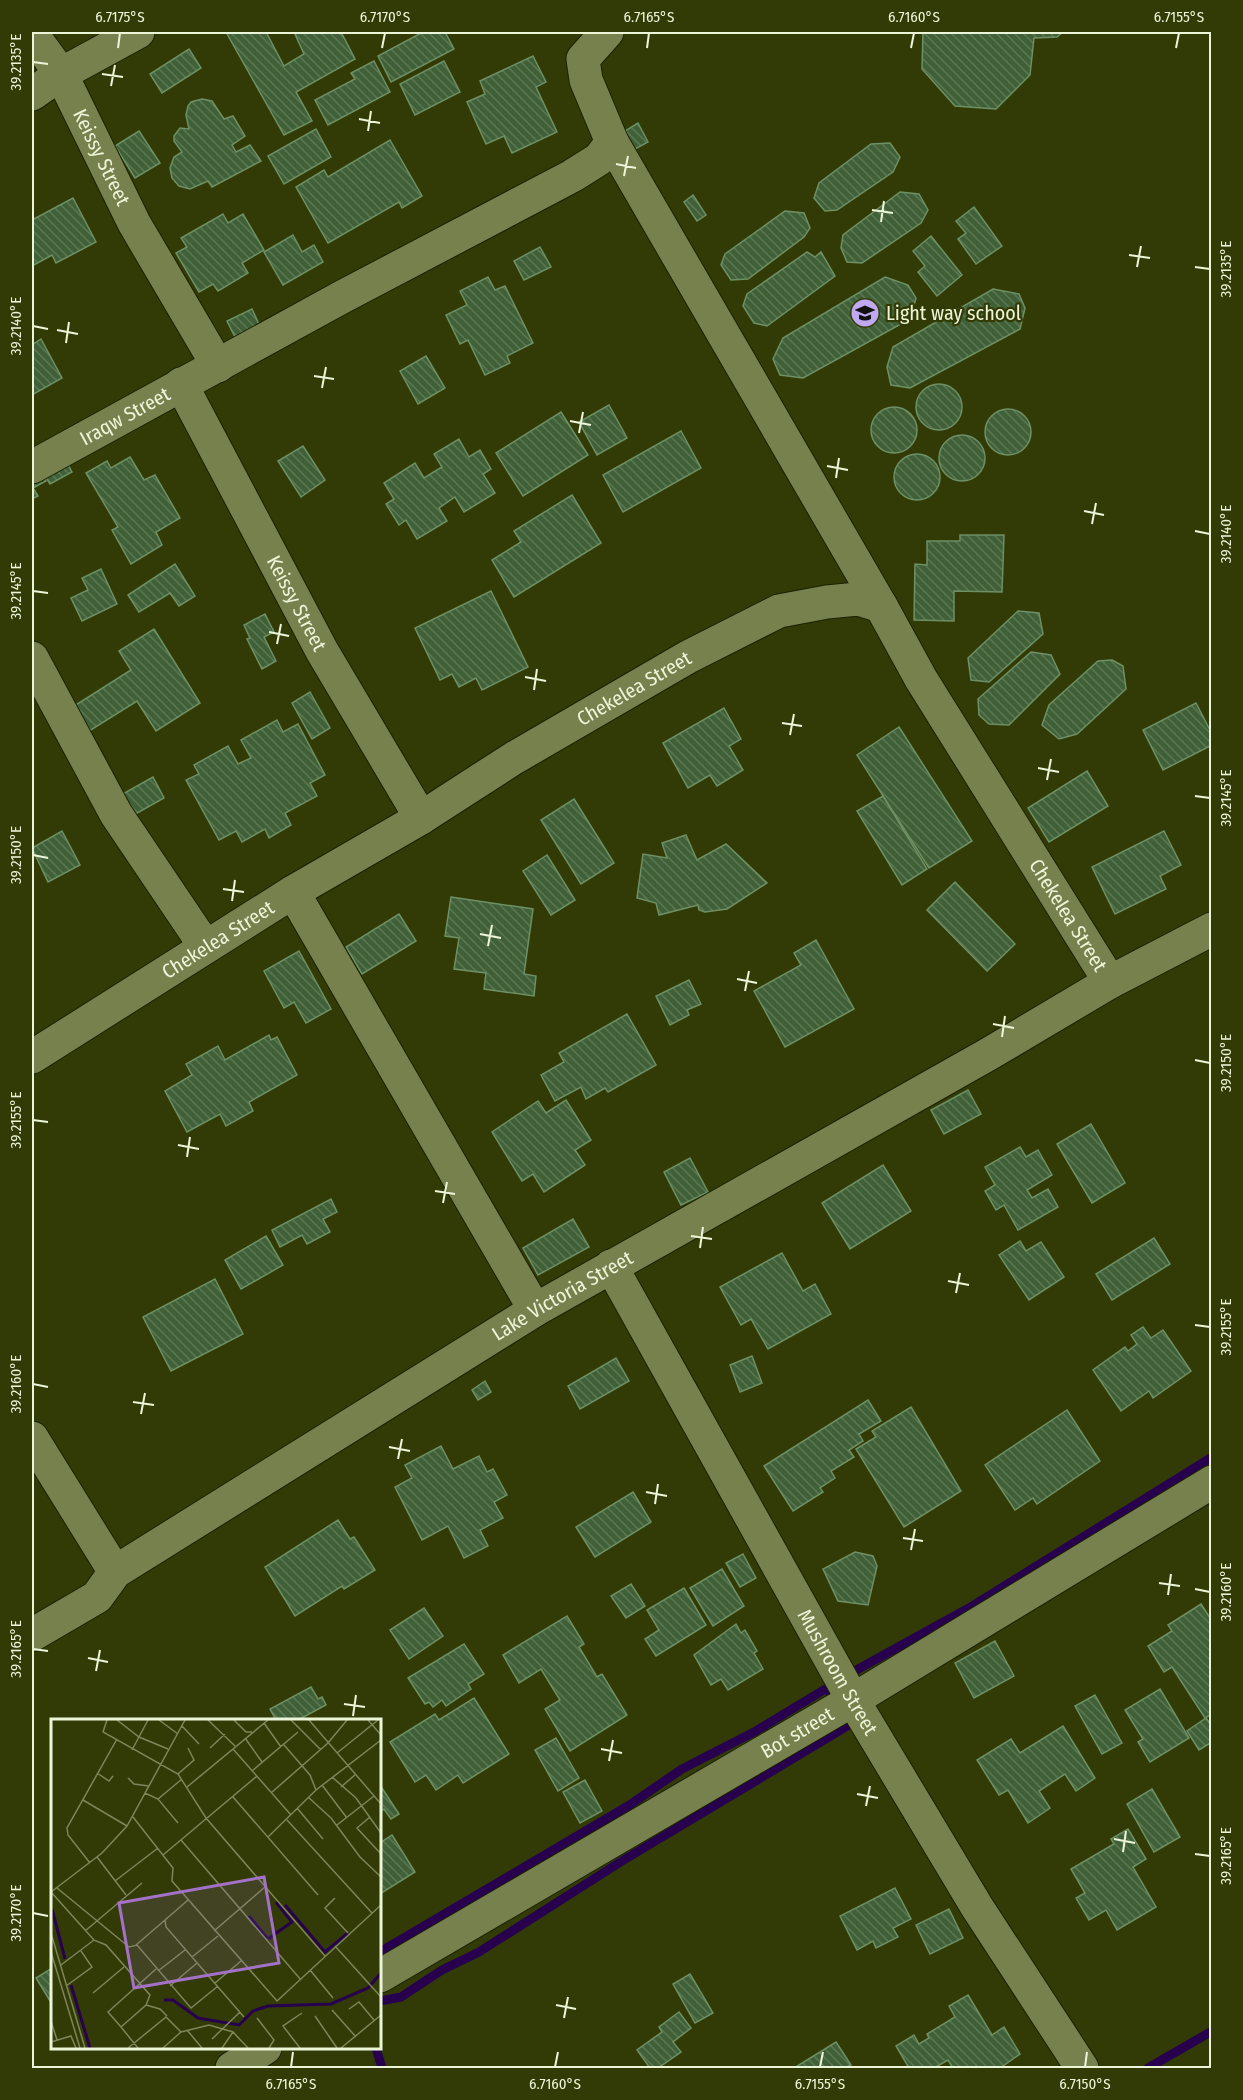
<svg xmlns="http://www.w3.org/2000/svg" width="1243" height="2100" viewBox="0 0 1243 2100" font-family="'Fira Sans Condensed',sans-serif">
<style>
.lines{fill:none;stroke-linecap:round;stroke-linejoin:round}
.stream{stroke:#28014e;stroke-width:9}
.building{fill:url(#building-back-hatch);stroke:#6e9065;stroke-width:1.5}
.minor-casing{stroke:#1b2100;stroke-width:35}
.minor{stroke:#76814e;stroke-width:33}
.ticks{fill:none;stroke:#edf5d9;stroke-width:2}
.labels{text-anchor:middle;stroke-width:4.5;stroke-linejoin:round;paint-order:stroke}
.street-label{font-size:20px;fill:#edf5d9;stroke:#323b05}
.poi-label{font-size:20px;fill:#edf5d9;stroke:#323b05;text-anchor:start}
.inset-river{fill:none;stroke:#28014e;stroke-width:3}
.inset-road{fill:none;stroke:#7d855a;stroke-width:1.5}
.view{fill:#a372c8;fill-opacity:0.15;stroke:#a372c8;stroke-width:3}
.inset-edge{fill:none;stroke:#edf5d9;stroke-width:3}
.neatline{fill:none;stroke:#edf5d9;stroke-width:2}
.ticks-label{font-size:15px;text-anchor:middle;fill:#edf5d9}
</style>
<defs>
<pattern id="building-back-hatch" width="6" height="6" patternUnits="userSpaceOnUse" patternTransform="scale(1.5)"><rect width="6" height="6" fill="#406037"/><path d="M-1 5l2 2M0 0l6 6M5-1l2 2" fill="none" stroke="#5c7753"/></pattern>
</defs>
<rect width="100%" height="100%" fill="#323b05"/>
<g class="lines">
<g class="stream">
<polyline points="851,1673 969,1608 1212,1457"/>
<polyline points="380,1952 628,1806 682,1769 754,1732 827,1688 849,1725 622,1861 479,1952 442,1970 401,1997 380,2001"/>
<polyline points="376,2048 382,2068"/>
<polyline points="1148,2068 1212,2031"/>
</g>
</g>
<g class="building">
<polygon points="226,32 266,32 284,66 304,54 294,32 341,32 355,59 296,92 312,121 284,135"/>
<polygon points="423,32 445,32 454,49 391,82 378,56"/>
<polygon points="923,32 922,32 1063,32 1057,37 1034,38 1030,75 996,109 955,106 922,69"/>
<polygon points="189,49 201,68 162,93 150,74"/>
<polygon points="533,56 546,82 536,87 557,132 512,153 504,136 486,144 467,102 485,94 480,81"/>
<polygon points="374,61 390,92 328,125 315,100 355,79 351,73"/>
<polygon points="444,61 460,92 415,115 400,84"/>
<polygon points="202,99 212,101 224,119 233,116 245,136 232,145 236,152 250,145 261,161 212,187 208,181 190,189 179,186 172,178 170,168 174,157 182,152 174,141 174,136 180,128 189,129 186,115 188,106 191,102"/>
<polygon points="638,123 648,142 635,149 625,131"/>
<polygon points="316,129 331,157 284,184 268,156"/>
<polygon points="139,131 160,163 135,178 115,146"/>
<polygon points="390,140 422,196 402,208 399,202 328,243 296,187 324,170 328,177"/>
<polygon points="890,143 900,157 893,172 837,210 825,211 814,198 819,183 871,144"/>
<polygon points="900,192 919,194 928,210 921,223 862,263 847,262 841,248 843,235"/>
<polygon points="693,195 706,215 697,221 684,202"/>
<polygon points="73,198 96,242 56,263 52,255 32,266 32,220"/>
<polygon points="974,207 1002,246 976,264 958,239 966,233 956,221"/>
<polygon points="785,211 804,213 810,228 804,237 748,279 731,280 721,265 725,254"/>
<polygon points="223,214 228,223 243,214 264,250 242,263 248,273 218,291 213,284 199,292 176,253 187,247 181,238"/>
<polygon points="293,235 302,252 314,245 323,262 283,285 264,252"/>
<polygon points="931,236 962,275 937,296 918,272 925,266 913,251"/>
<polygon points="540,247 551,267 524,280 514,261"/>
<polygon points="807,252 815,257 821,252 835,276 767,326 754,323 743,306 747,294"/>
<polygon points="488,277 495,290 505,286 533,343 507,356 510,363 485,375 468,340 460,344 446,315 467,305 460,291"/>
<polygon points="885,277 908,285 916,298 910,319 803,378 780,375 773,359 783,338"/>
<polygon points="993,289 1019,294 1025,308 1020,329 910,388 891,385 887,367 893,347"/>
<polygon points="252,309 262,331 238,343 227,321"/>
<polygon points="41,339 62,378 32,395 32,345"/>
<polygon points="426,356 445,388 418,404 400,371"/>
<circle cx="939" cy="407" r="23"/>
<polygon points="609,405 627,438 597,455 579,422"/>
<circle cx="894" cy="430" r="23"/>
<circle cx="1008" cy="432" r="23"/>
<polygon points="561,412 588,455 523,496 496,453"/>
<polygon points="681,431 701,468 623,512 603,475"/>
<circle cx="962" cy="458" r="23"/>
<polygon points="459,439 469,457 480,450 491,469 483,474 495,493 464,512 455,497 439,508 447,521 417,539 406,520 399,525 386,504 394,499 384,483 415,463 424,478 442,467 434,454"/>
<polygon points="303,446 325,480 301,497 278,461"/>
<circle cx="917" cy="477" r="23"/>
<polygon points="63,456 72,472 50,484 41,469"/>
<polygon points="130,457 144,480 155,475 180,518 156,532 162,545 131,564 112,530 118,527 86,473 107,461 111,468"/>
<polygon points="41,472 46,481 33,488 38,496 32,499 32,477"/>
<polygon points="572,495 601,543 514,597 492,560 521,542 514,531"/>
<polygon points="960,535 1004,535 1002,592 954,591 954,621 914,620 915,564 927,565 927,541 960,541"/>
<polygon points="175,564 195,596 179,606 170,593 139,612 128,595"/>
<polygon points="101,569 117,604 82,621 71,598 88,590 82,578"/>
<polygon points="491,591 528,667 482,690 476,678 459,687 452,674 440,680 415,628"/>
<polygon points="1018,611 1039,613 1043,634 989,682 971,680 968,658"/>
<polygon points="265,614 274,632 264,637 276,661 262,669 247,639 250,638 244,625"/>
<polygon points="154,629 200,703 156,731 137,701 86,733 71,708 131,670 119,651"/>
<polygon points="1031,652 1051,655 1060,674 1009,725 989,724 979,715 978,699"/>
<polygon points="1112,660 1123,666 1126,689 1077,734 1059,739 1042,725 1049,705 1098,661"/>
<polygon points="310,692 330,728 312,739 292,703"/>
<polygon points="1196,703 1212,734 1212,745 1163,770 1143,730"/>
<polygon points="724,708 741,739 729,746 743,770 717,786 710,775 688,788 663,743"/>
<polygon points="277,720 283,732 298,724 325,775 310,783 317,796 285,813 291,825 269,838 265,829 242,842 236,831 219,840 186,780 199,774 194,765 228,746 238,764 251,758 241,740"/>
<polygon points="899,727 972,841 929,868 857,755"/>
<polygon points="1087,771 1108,806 1049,842 1028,808"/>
<polygon points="153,777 164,798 123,821 112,800"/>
<polygon points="883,796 927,869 902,885 857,811"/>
<polygon points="574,799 614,863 581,884 541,820"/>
<polygon points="62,831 80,865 48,882 32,848"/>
<polygon points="1164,831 1181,865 1160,876 1166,889 1115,914 1092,867"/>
<polygon points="686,835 697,860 726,844 767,883 727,909 705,912 699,910 698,905 659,915 656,903 637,898 643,854 667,858 662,843"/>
<polygon points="547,855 575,900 551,915 523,871"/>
<polygon points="955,882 1015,944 987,971 927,910"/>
<polygon points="451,897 533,909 524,974 536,976 534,996 484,989 486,973 454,969 459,938 445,936"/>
<polygon points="399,914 416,941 362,974 346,947"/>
<polygon points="816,940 854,1009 785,1047 754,991 801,965 794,953"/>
<polygon points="299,951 331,1009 306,1023 294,1002 284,1008 264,971"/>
<polygon points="689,980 701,1004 687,1010 689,1015 670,1025 656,996"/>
<polygon points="627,1014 656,1065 608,1092 605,1088 586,1099 581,1087 555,1101 541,1075 564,1062 559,1053"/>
<polygon points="269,1035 271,1040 277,1037 297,1075 249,1102 253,1111 226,1126 220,1114 187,1132 165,1091 192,1075 186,1064 218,1046 225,1060"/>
<polygon points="968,1090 981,1114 944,1134 931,1110"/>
<polygon points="566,1100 591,1140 575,1150 585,1165 544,1192 533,1174 522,1181 492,1132 538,1101 546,1113"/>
<polygon points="1091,1124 1125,1183 1092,1203 1057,1144"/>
<polygon points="1020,1147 1026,1157 1038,1150 1052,1175 1027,1190 1032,1198 1048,1189 1058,1207 1018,1230 1004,1205 996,1210 985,1191 995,1185 985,1167"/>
<polygon points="690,1158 708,1192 681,1205 664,1172"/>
<polygon points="883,1165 911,1211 850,1249 822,1203"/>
<polygon points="331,1199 337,1212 323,1219 330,1232 307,1244 302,1235 280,1247 272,1230"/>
<polygon points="573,1219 589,1247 538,1275 523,1248"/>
<polygon points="266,1236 283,1265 241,1289 225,1260"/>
<polygon points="1154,1238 1170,1264 1112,1300 1096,1274"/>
<polygon points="1020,1241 1026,1251 1041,1242 1064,1277 1029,1300 999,1255"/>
<polygon points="782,1253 803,1291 815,1284 831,1314 768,1349 751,1319 741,1325 720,1287"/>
<polygon points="215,1279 243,1334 171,1371 143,1317"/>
<polygon points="1143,1327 1151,1338 1163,1330 1191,1371 1153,1398 1149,1391 1121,1411 1093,1370 1125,1347 1128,1351 1137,1344 1131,1335"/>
<polygon points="752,1356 762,1383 740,1392 730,1365"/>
<polygon points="616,1358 629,1381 580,1409 568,1386"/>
<polygon points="485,1381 491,1392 478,1400 472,1390"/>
<polygon points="868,1400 881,1421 859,1434 863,1441 849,1450 854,1457 831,1471 835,1478 820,1488 823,1492 793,1511 764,1466"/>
<polygon points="911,1407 961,1491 904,1527 856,1449 876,1437 872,1431"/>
<polygon points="1067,1410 1100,1461 1037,1504 1033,1498 1015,1510 985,1465"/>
<polygon points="441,1446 453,1469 479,1456 487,1472 493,1469 507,1495 494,1502 503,1518 480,1530 488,1546 464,1558 448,1526 422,1540 395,1487 412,1478 405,1465"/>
<polygon points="633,1492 651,1522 595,1557 576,1527"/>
<polygon points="338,1520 350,1539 354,1537 375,1570 344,1589 342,1586 295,1616 265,1567"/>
<polygon points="855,1552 873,1556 877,1566 868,1605 838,1601 823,1569"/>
<polygon points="743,1554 756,1578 740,1587 726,1563"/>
<polygon points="722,1569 744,1606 713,1626 690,1588"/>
<polygon points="631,1584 645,1606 626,1618 611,1596"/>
<polygon points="684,1588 706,1625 656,1656 645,1639 659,1630 647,1610"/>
<polygon points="1201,1604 1212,1621 1212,1714 1205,1718 1172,1667 1164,1672 1148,1646 1172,1631 1168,1625"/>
<polygon points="424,1608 443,1636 409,1659 390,1630"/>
<polygon points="567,1616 584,1644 579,1647 597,1677 602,1674 627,1715 570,1751 545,1709 560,1700 541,1669 519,1683 503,1655"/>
<polygon points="736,1624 741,1633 745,1630 757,1651 754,1653 763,1669 728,1690 721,1679 711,1685 694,1655"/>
<polygon points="995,1641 1014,1676 974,1698 955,1663"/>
<polygon points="464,1644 484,1674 468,1684 471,1689 446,1706 442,1700 433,1707 429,1702 425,1704 408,1678"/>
<polygon points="311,1687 318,1699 322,1697 326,1705 298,1720 276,1720 270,1709"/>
<polygon points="1160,1689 1189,1738 1150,1762 1138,1742 1143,1739 1125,1710"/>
<polygon points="1095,1695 1122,1743 1102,1754 1075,1706"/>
<polygon points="474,1698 509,1754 463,1783 458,1775 436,1790 426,1775 415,1782 390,1742 435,1714 439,1720"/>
<polygon points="1206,1718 1212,1726 1212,1742 1199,1750 1187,1731"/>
<polygon points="1063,1726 1095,1778 1076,1791 1065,1774 1039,1791 1050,1808 1028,1823 1008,1790 999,1795 977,1760 1011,1739 1020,1753"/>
<polygon points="556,1738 579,1778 558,1791 535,1750"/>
<polygon points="585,1780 602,1811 580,1823 563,1792"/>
<polygon points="380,1785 399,1814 391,1819 384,1809 380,1812"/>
<polygon points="1152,1789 1180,1837 1154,1852 1127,1804"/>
<polygon points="1128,1829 1146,1859 1133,1867 1156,1907 1117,1930 1106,1910 1089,1920 1076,1898 1085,1893 1071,1869 1114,1844 1111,1839"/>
<polygon points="392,1835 415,1872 380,1894 380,1843"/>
<polygon points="895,1888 911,1919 893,1928 898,1937 876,1948 873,1941 857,1950 840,1916"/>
<polygon points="949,1909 963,1938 930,1954 916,1925"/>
<polygon points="52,1968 52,2004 36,1978"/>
<polygon points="690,1974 713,2013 695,2023 673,1984"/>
<polygon points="968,1995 992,2035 1004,2027 1020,2054 1000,2068 953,2068 948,2060 934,2068 909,2068 896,2046 914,2035 919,2044 929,2038 927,2034 955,2017 949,2006"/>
<polygon points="679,2012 691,2028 673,2042 681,2052 658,2068 650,2068 637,2050 662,2032 659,2027"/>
<polygon points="836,2042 851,2065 844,2068 794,2068"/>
</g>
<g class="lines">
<g class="minor-casing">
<g id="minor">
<path id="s1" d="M 32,34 L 61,74 L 134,223 L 218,366"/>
<polyline points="32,94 61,74 138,32"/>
<polyline points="612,142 881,606"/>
<path id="s2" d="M 181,384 L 322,651 L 421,818"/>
<path id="s3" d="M 32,467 L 342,297 L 572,176 L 599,159 L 612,142 L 586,80 L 583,59 L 607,32"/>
<polyline points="32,658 116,814 205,946"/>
<polyline points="293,892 535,1310"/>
<path id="s4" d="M 32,1057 L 293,892 L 421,818 L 514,758 L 688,657 L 779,611 L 827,602 L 858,599 L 881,606 L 921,679 L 1110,982"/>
<path id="s5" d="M 611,1266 L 853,1700 L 977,1907 L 1082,2068"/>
<polyline points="32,1438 115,1572"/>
<path id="s6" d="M 32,1635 L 97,1597 L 115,1572 L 535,1310 L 987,1055 L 1110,982 L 1212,929"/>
<path id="s7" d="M 380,1976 L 853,1700 L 1212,1482"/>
<polyline points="232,2068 265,2048"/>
</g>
</g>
<use href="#minor" class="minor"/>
</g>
<path class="ticks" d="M 118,48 L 120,33M 382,48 L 385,33M 647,48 L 649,33M 911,48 L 914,33M 1176,48 L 1179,33M 33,62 L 48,64M 102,74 L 123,77M 111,86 L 115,65M 359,119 L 380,123M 368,131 L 371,111M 616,164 L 636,168M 624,176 L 628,156M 872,210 L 893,213M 881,222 L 884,201M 1129,255 L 1150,258M 1137,267 L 1141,246M 1195,267 L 1210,269M 33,326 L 48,329M 57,330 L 78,334M 66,343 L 69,322M 314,376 L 334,379M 322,388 L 326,367M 570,421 L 591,425M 579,433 L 583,412M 827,466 L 848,470M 836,478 L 839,458M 1084,511 L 1104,515M 1092,524 L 1096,503M 1195,531 L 1210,534M 33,591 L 48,593M 269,632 L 289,636M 277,644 L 281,624M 525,677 L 546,681M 534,690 L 537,669M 782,723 L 802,726M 790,735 L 794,714M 1038,768 L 1059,772M 1047,780 L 1051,759M 1195,796 L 1210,798M 33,855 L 48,858M 223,889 L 244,892M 232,901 L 235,880M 480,934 L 501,938M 488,946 L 492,925M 737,979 L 757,983M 745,991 L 749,971M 993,1024 L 1014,1028M 1002,1037 L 1005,1016M 1195,1060 L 1210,1063M 33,1120 L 48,1122M 178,1145 L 199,1149M 187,1157 L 190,1137M 435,1191 L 455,1194M 443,1203 L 447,1182M 691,1236 L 712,1239M 700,1248 L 703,1227M 948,1281 L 969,1285M 956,1293 L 960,1273M 1195,1325 L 1210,1327M 33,1384 L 48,1387M 133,1402 L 154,1405M 141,1414 L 145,1393M 389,1447 L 410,1451M 398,1459 L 402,1439M 646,1492 L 667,1496M 655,1504 L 658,1484M 903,1538 L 923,1541M 911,1550 L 915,1529M 1159,1583 L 1180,1586M 1195,1589 L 1210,1592M 1168,1595 L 1171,1574M 33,1649 L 48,1651M 88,1658 L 108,1662M 96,1671 L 100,1650M 344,1704 L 365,1707M 353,1716 L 356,1695M 601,1749 L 622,1753M 609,1761 L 613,1740M 857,1794 L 878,1798M 866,1806 L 870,1786M 1114,1839 L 1135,1843M 1123,1852 L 1126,1831M 1195,1854 L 1210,1856M 33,1913 L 48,1916M 556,2005 L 576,2009M 564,2018 L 568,1997M 291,2067 L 293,2052M 555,2067 L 558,2052M 820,2067 L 823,2052M 1085,2067 L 1087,2052"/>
<defs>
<g id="school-disc" transform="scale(1.5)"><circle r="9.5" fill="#c1a8f3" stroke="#323b05"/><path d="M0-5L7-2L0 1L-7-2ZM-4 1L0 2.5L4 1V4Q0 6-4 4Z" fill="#111"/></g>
</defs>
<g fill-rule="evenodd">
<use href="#school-disc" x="865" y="313"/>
</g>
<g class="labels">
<g class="street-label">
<text dy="7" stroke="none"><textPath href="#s1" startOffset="142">Keissy Street</textPath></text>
<text dy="7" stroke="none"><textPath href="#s3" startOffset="106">Iraqw Street</textPath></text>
<text dy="7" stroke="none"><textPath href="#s2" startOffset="248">Keissy Street</textPath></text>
<text dy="7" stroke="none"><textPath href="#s4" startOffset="706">Chekelea Street</textPath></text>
<text dy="7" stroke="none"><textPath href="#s4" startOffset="1336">Chekelea Street</textPath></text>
<text dy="7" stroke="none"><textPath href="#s4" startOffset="220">Chekelea Street</textPath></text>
<text dy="7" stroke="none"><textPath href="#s6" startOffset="632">Lake Victoria Street</textPath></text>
<text dy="7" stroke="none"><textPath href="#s5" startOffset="465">Mushroom Street</textPath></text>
<text dy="7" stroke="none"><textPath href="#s7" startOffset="483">Bot street</textPath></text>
</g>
<g class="poi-label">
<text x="886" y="320">Light way school</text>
</g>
</g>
<g transform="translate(51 1719)">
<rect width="330" height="330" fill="#323b05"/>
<path class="inset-river" d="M 234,186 L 274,233 L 297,214M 1,190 L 14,240M 198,197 L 216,219M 217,220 L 241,203 L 225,183M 20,266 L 39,329M 113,281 L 122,281 L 147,299 L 188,306 L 202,292 L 217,287 L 280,285 L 317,269 L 330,254"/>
<path class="inset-road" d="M 56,1 L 52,13 L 127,55 L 155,99 L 274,237M 66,1 L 88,18 L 117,30M 108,1 L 127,15M 157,1 L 184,27M 183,1 L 195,13 L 201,13M 240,1 L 270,31M 258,1 L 330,85M 317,1 L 330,16M 213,4 L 230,28M 131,7 L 148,25M 194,19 L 211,43M 233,26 L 259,56 L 265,71M 159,29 L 174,15M 182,30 L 240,96M 81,31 L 97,1M 286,34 L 327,1M 201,52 L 247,13M 46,54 L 58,62 L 62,57M 127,55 L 143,41 L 137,29M 281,58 L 305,79 L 330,114M 77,59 L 83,65 L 98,67M 271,66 L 296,99M 136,68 L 217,1M 290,68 L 305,55M 94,74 L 107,80 L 127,104M 220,74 L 277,24 L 296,1M 182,78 L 267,176M 257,78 L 280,99 L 309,138 L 330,158M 107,80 L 131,60M 32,81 L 76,107M 246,89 L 272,120M 82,98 L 122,149 L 121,162 L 226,282 L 330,186M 319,98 L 306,109 L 330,135M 236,101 L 321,194M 286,106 L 323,77M 217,118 L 265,71 L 330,21M 130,121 L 250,261M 112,136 L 206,57M 46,138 L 75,176M 39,144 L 17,116 L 16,109 L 66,20M 64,162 L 107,129M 6,169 L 78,228 L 86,226 L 140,289 L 167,267M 0,173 L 51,134 L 76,107 L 134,1M 0,173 L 43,221M 284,179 L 274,189 L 297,214M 137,181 L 114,201 L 115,208 L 193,298M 34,212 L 91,164M 163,212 L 215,167M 0,214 L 34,329M 85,226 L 114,201M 284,227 L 330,278M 0,233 L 29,329M 141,238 L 167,217M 10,246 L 43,221 L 55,226 L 99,276 L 95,286 L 70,308 L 87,329M 259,251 L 282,279M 107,252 L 134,231M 164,264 L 190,242M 15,267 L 41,248 L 30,232M 119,267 L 146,244M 42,274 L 73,248M 95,286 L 109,290 L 116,297M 298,290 L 308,283 L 323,301M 281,291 L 305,318M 264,297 L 286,329M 206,299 L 223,321 L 218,329M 0,302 L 6,321M 70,308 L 57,293 L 105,250M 136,311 L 151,329M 161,320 L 189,293M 0,323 L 20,317 L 25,329M 77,329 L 115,298 L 130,313M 112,329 L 130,313 L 158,306 L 182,313 L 197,329M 171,329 L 182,313M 249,329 L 232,307 L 251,294M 290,329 L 330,296"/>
<path class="view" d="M 213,158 L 228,244 L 83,269 L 68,184 Z"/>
<rect width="330" height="330" class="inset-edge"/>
</g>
<rect width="1243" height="2100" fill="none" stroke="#323b05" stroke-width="66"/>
<rect x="33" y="33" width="1177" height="2034" class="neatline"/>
<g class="ticks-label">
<text x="120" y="22">6.7175°S</text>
<text x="385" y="22">6.7170°S</text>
<text x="649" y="22">6.7165°S</text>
<text x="914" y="22">6.7160°S</text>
<text x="1179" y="22">6.7155°S</text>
<text transform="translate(16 62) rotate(-90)" y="5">39.2135°E</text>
<text transform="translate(1226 269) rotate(-90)" y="5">39.2135°E</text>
<text transform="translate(16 326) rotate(-90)" y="5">39.2140°E</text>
<text transform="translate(1226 534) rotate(-90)" y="5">39.2140°E</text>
<text transform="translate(16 591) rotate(-90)" y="5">39.2145°E</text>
<text transform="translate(1226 798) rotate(-90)" y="5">39.2145°E</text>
<text transform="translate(16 855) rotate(-90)" y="5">39.2150°E</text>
<text transform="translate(1226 1063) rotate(-90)" y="5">39.2150°E</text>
<text transform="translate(16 1120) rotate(-90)" y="5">39.2155°E</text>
<text transform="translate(1226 1327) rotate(-90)" y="5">39.2155°E</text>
<text transform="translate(16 1384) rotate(-90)" y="5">39.2160°E</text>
<text transform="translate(1226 1592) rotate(-90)" y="5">39.2160°E</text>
<text transform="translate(16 1649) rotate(-90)" y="5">39.2165°E</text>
<text transform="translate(1226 1856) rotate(-90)" y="5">39.2165°E</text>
<text transform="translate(16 1913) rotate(-90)" y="5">39.2170°E</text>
<text x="291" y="2089">6.7165°S</text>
<text x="555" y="2089">6.7160°S</text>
<text x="820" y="2089">6.7155°S</text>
<text x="1085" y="2089">6.7150°S</text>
</g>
</svg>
